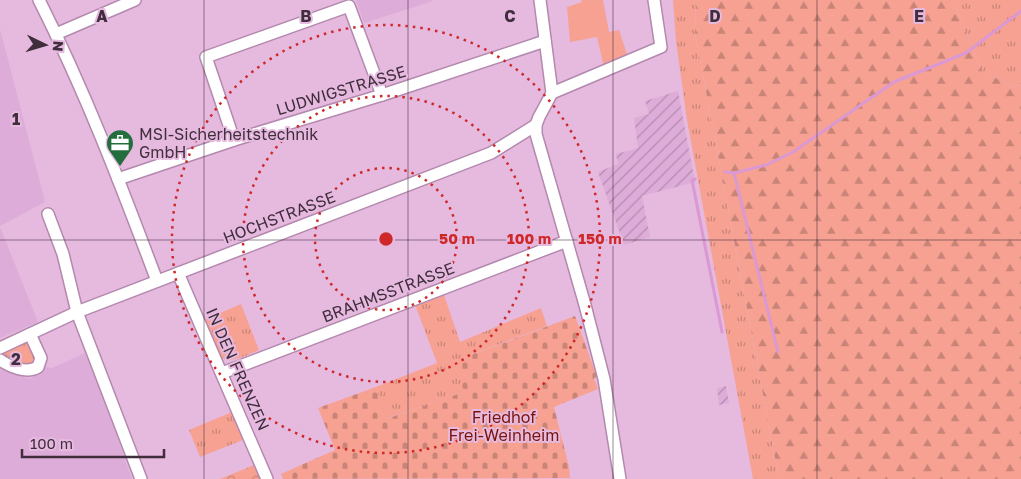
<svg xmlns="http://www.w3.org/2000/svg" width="1021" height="479" viewBox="0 0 1021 479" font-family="'Golos Text',sans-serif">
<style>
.built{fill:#deacd8}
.industrial{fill:url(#industrial-furrows)}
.grass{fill:url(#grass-tufts)}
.forest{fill:url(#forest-firs)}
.cemetery{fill:url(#cemetery-stones)}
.park{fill:url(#park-crowns)}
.garden{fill:#f7a192}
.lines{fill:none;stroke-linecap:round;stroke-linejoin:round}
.stream{stroke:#da99d2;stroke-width:3}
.minor-casing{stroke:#b489ae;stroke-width:14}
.minor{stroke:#fff;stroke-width:11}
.grid{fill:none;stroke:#402e3d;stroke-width:1;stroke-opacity:0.55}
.ring{fill:none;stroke:#ce2829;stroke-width:2.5;stroke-dasharray:2.5 5}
.labels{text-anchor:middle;stroke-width:4;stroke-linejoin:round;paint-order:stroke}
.street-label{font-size:16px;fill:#402e3d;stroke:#e6b9df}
.poi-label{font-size:16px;fill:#402e3d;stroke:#e6b9df;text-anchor:start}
.park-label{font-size:16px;fill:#781307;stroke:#e6b9df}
.grid-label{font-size:16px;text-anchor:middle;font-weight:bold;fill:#402e3d;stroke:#e6b9df;stroke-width:4;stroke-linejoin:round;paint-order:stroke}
.centre{fill:#ce2829;stroke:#e6b9df;stroke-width:2.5}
.ring-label{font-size:15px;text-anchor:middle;font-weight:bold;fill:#ce2829;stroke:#e6b9df;stroke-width:4;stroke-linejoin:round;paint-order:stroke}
</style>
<defs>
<pattern id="industrial-furrows" width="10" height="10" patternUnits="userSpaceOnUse" patternTransform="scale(1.25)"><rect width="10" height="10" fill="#deacd8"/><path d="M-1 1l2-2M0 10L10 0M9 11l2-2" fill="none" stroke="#b58cb0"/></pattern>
<pattern id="grass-tufts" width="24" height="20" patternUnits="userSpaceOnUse" patternTransform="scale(1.25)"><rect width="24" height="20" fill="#f7a192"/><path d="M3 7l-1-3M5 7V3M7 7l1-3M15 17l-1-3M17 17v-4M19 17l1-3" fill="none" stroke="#c98478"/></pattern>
<pattern id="forest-firs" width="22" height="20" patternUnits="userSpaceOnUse" patternTransform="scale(1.25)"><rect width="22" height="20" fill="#f7a192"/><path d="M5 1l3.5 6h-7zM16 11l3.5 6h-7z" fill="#c98478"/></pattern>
<pattern id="cemetery-stones" width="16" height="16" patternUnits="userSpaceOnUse" patternTransform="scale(1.25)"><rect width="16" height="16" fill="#f7a192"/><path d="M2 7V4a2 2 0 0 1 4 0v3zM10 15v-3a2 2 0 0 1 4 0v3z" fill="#c98478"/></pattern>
<pattern id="park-crowns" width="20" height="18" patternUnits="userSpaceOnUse" patternTransform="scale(1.25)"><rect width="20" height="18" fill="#f7a192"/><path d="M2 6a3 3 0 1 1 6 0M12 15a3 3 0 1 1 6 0" fill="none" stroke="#c98478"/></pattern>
</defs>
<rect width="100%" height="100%" fill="#e6b9df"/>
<g class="built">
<polygon points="356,0 432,0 433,1 364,23"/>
<polygon points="0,29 45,202 0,226"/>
<polygon points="0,227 38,322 0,338"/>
<polygon points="85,353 106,405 132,479 0,479 0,366 26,378 32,378 46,367 52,368"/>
</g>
<g class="industrial">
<polygon points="678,91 695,182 642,196 650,237 624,245 598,172 618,164 616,154 638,148 634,118 649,114 645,101"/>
<polygon points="726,386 729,403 719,405 717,388"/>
</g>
<g class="grass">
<polygon points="673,0 696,0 695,33 779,479 753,479 687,120 676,41"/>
<polygon points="953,0 1021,0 1021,83 1014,88 981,70"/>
<polygon points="443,292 460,342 541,308 547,326 455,361 465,392 385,419 376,387 437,363 414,302"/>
<path d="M 241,304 L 259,350 C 248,354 230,365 220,357 L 204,320 Z"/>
<polygon points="26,340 35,356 36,361 30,366 3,359 0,352"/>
<polygon points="232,412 243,440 200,457 189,430"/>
</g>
<polygon class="forest" points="696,0 953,0 981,70 1014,88 1021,83 1021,479 779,479 695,33"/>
<polygon class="cemetery" points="575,316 597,377 594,378 598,389 554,407 569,467 570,478 283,479 281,474 335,450 318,408 376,387 386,419 464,392 455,361"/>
<polygon class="park" points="254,465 260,479 220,479"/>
<polygon class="garden" points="581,0 603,0 609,32 619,30 628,57 604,67 597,37 570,42 567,7 582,2"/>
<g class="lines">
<g class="stream">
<polyline points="725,172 734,173"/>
<polyline points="695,179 692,180 722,332"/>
<polyline points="778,352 734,173 766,165 793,152 894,82 966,53 1021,11"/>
</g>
<g class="minor-casing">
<g id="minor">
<path d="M 39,0 C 85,91 121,185 157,281"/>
<polyline points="540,0 552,93 539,117 536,125 536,134 585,305 604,379 620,479"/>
<polyline points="56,34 135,0"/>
<polyline points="552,93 661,47 654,0"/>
<polyline points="234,140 206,57 349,6 382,95"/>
<polyline points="118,179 234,140 382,95 545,41"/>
<polyline points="48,214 63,254 77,312 141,479"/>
<polyline points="178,273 267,479"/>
<polyline points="0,348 77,312 491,153 536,125"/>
<path d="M 0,360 C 10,367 27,374 38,367 L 41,358 L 30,334"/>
<polyline points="222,373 567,241"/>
</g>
</g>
<use href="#minor" class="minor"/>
</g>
<path class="grid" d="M 204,0 L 204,479M 408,0 L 408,479M 613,0 L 613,479M 817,0 L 817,479M 0,240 L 1021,240"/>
<g class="ring">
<circle cx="386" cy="239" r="71"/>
<circle cx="386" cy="239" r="143"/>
<circle cx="386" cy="239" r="214"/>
</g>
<defs>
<g id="office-pin" transform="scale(1.4375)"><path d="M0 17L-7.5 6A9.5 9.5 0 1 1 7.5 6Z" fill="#236e3c" stroke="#e6b9df"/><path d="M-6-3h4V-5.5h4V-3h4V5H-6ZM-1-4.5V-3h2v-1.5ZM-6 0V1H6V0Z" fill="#fff"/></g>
</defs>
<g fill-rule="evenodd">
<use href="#office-pin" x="120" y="143"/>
</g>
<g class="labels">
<g class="street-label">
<text transform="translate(341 90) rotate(-17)" y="6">LUDWIGSTRASSE</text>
<text transform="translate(279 217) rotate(-21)" y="6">HOCHSTRASSE</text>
<text transform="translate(388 292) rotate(-21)" y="6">BRAHMSSTRASSE</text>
<text transform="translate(238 369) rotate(66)" y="6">IN DEN FRENZEN</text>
</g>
<g class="poi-label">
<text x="139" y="140">MSI-Sicherheitstechnik<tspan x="139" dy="18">GmbH</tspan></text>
</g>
<g class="park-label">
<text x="504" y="423">Friedhof<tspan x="504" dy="18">Frei-Weinheim</tspan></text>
</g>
</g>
<g class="grid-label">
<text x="102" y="22">A</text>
<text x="306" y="22">B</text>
<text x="510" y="22">C</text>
<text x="715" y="22">D</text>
<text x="919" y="22">E</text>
<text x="16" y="125">1</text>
<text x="16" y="365">2</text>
</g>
<circle cx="386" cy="239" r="8" class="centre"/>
<g class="ring-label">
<text x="457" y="244">50 m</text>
<text x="529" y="244">100 m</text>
<text x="600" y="244">150 m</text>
</g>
<g transform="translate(45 45) rotate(95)" stroke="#e6b9df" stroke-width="4" paint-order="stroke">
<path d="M0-4L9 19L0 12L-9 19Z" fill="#402e3d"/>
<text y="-8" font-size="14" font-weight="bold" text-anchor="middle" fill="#402e3d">N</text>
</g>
<path d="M22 449v8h142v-8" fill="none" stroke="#402e3d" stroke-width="2.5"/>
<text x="30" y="449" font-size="15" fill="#402e3d" stroke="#e6b9df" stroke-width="4" paint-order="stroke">100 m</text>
</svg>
